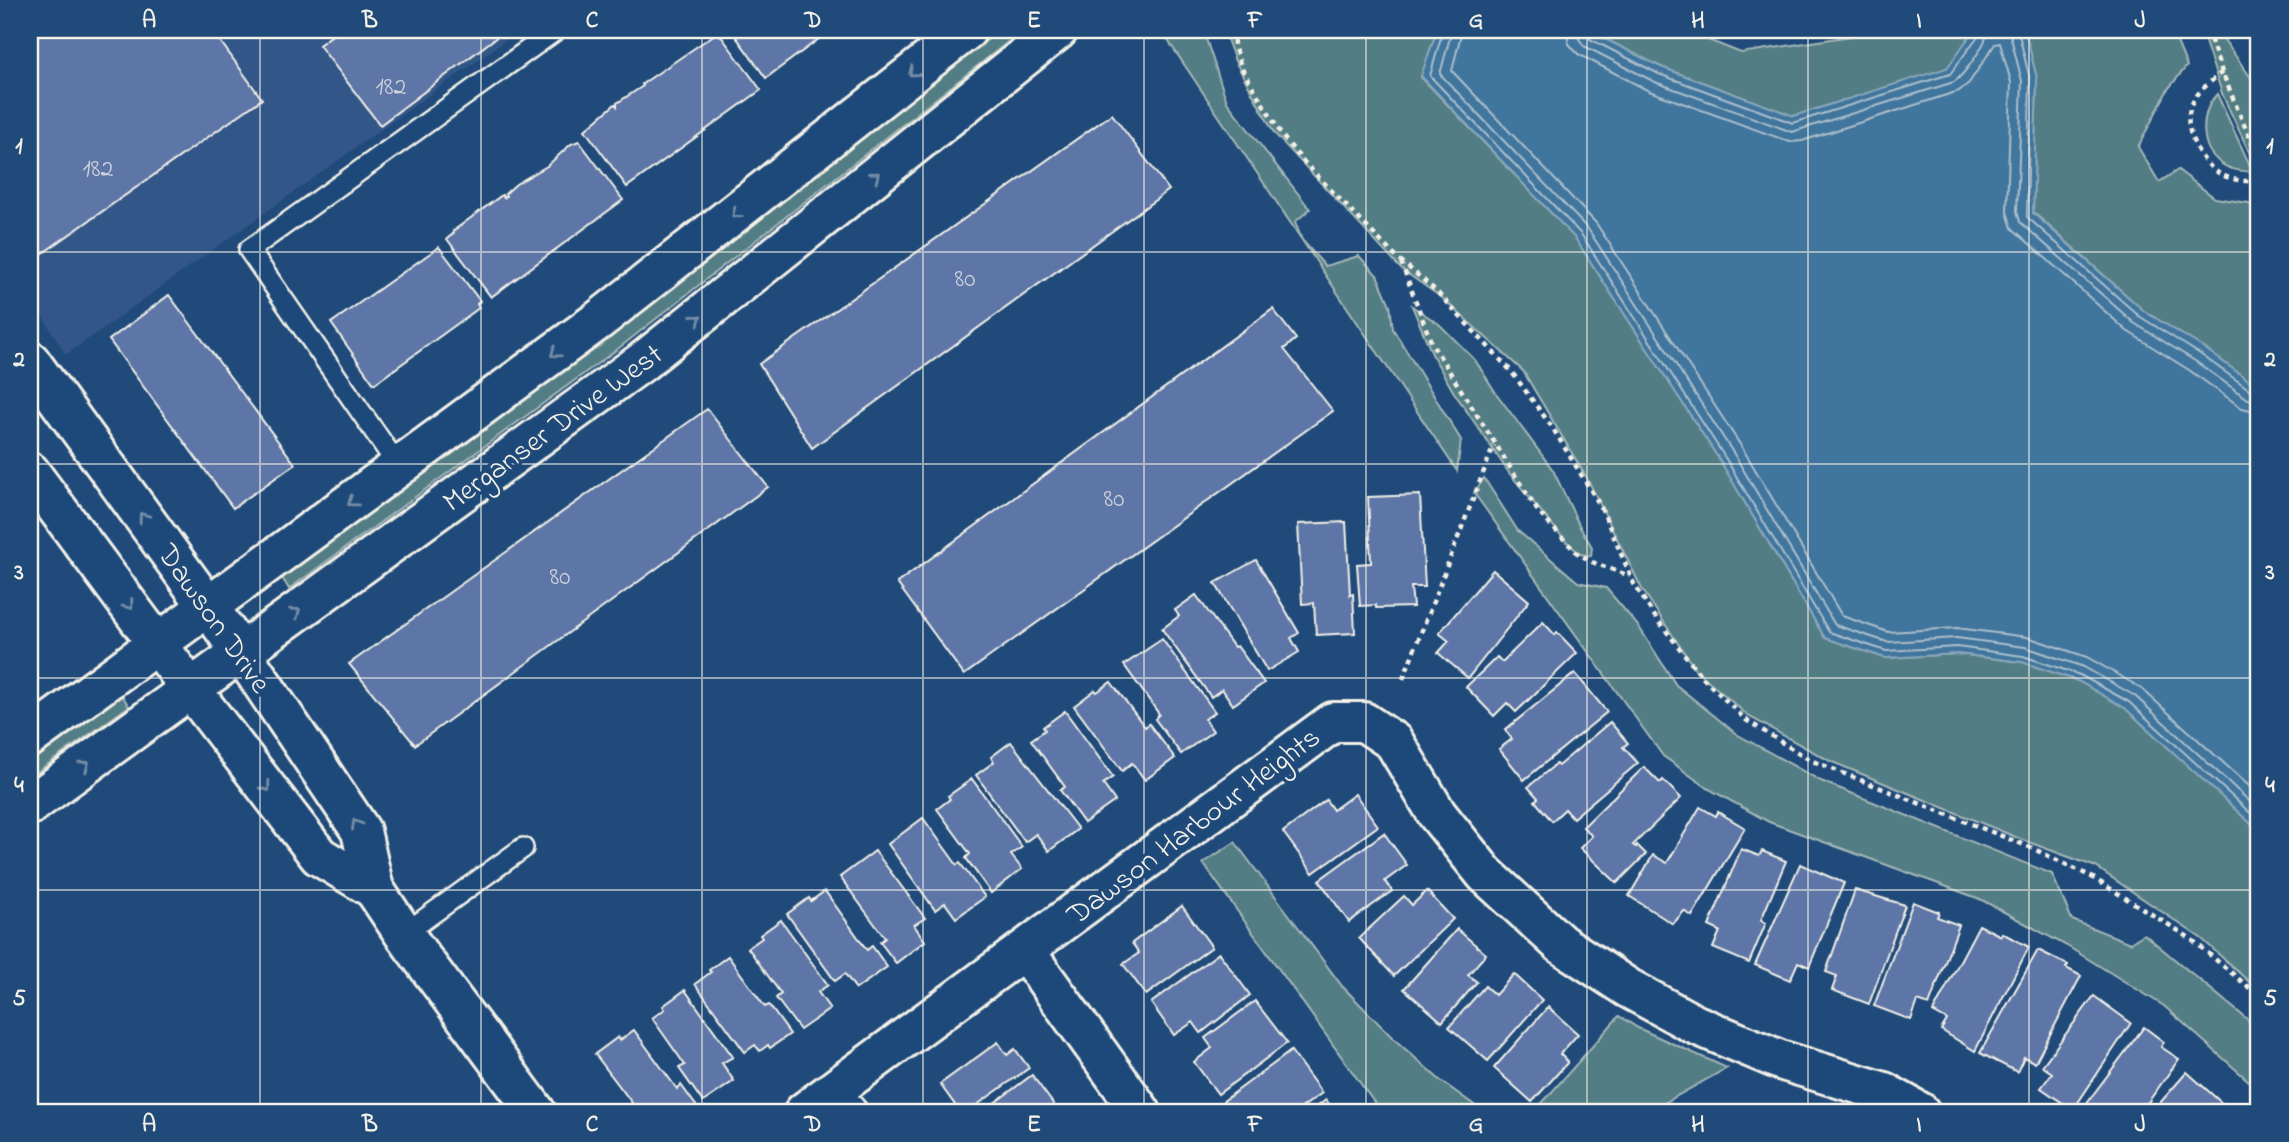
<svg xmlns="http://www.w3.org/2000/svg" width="2289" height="1142" viewBox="0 0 2289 1142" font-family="'Indie Flower',sans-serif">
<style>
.built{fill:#325788}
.green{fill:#537d84;stroke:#a4b7b6;stroke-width:2}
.water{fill:#41759e;stroke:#89a7bc;stroke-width:2}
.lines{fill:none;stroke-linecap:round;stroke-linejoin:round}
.shore{stroke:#acbfca;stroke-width:2}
.building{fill:#5d76a7;stroke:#f4f1e8;stroke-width:2}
.service-casing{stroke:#f4f1e8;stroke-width:24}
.minor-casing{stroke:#f4f1e8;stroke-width:44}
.tertiary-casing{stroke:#f4f1e8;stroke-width:44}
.path{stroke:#f4f1e8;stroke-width:4.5;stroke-dasharray:5 5;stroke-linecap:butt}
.service{stroke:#1f4a7a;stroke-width:19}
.minor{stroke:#1f4a7a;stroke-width:38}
.tertiary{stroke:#1f4a7a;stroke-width:38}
.oneway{stroke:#748da6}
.grid{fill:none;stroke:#f4f1e8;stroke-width:2;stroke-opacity:0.55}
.labels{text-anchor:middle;stroke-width:7;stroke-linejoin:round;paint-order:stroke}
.number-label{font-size:26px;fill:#ced2d8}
.street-label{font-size:30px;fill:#f4f1e8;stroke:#1f4a7a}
.neatline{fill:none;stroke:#f4f1e8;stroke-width:2.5}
.grid-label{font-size:23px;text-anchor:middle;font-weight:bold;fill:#f4f1e8}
</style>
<rect width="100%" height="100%" fill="#1f4a7a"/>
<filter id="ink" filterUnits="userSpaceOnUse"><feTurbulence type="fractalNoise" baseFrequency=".0143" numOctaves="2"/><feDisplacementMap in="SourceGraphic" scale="14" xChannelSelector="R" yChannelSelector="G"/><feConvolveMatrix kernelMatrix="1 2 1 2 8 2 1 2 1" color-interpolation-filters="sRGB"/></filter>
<g filter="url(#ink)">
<polygon class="built" points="30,30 520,30 66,355 30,296"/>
<g class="green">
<polygon points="1000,30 1023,30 619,348 289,589 281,576 631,321"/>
<polygon points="1161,30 1203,30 1227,102 1310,209 1295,222 1302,240 1325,266 1359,256 1377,275 1390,305 1393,329 1461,440 1457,471"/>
<polygon points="1437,30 1421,77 1575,238 1721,462 1825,638 1885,658 1958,654 2022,662 2078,681 2125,708 2259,831 2259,991 2202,939 2096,867 2023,840 1830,761 1748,716 1695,669 1642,589 1588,480 1523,371 1442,298 1401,269 1274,133 1235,61 1224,31"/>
<polygon points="1587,30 1683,30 1741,53 1857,35 1865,30 1974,30 1948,68 1794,116 1661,67"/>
<polygon points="2025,30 2172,30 2187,66 2168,89 2138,147 2159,182 2178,170 2215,198 2249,203 2259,216 2259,388 2204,348 2144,311 2033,212 2037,79"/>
<polygon points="2201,30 2217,30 2259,89 2259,173 2223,96"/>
<path d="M 2217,94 L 2253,172 C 2240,171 2227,170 2217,160 C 2199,144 2201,111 2217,94 Z"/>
<polygon points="1412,306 1439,324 1475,360 1496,393 1553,470 1580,527 1592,547 1591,556 1580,554 1564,539 1509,473 1453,391 1433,356"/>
<polygon points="1484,478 1518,531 1578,582 1606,588 1639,627 1676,685 1738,735 1821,781 2052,874 2072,920 2130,943 2144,934 2259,1029 2259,1090 2164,1006 2067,946 1980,899 1769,822 1709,789 1663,756 1474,493"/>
<polygon points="121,694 129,706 30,777 30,760"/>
<polygon points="1235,842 1342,986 1394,1039 1441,1081 1484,1112 1381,1112 1203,863"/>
<polygon points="1619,1016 1638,1028 1727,1068 1648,1112 1534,1112"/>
</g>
<polygon class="water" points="1437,30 1587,30 1661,67 1794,116 1947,68 1974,30 2025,30 2037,79 2033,213 2144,311 2204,348 2259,388 2259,831 2125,708 2078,681 2022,662 1958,654 1885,658 1825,638 1721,462 1575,238 1421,76"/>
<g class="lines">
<g class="shore">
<polyline points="1443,30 1430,76 1581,234 1726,459 1829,632 1886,651 1957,647 2023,656 2080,675 2129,702 2259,821"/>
<polyline points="1452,30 1440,74 1588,229 1734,454 1835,625 1887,642 1957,638 2025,647 2084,667 2135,696 2259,810"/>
<polyline points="1462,30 1452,71 1596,223 1743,449 1842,616 1888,632 1957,628 2027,637 2087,657 2141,688 2259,795"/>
<polyline points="1566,30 1569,44 1578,54 1649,91 1790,142 1802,141 1959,91 1969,83 1995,44 2000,43 2011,82 2007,212 2012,228 2127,331 2189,370 2242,408 2259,412"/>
<path d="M 1577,30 L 1579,39 L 1584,46 L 1655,82 L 1792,132 L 1954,82 C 1965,74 1987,43 1988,30"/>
<polyline points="1586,30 1590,39 1659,74 1793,123 1950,74 1978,36 1979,30"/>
<polyline points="2009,30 2022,81 2017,211 2020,222 2134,323 2195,361 2248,399 2259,402"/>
<polyline points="2018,30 2030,80 2027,217 2139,316 2200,354 2253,392 2259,393"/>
</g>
</g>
<g class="building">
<polygon points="30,30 212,30 262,99 43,253 30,235"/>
<polygon points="339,30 506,30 380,125 319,45"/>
<polygon points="731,30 831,30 766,78"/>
<polygon points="718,32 761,90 627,187 585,130 615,104 617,106 617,103 643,86 642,84"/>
<polygon points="1112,114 1169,190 812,448 759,364"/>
<polygon points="579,141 623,200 491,297 447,239 454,233 453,231 502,195 504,198 506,196 505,194 516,184 547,166 571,144"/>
<polygon points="439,247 480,301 477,304 479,308 374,384 331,323"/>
<polygon points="169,295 295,464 233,508 109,340"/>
<polygon points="1273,309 1296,339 1284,349 1333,411 964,675 897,583"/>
<polygon points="707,409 768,487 415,745 349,664"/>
<polygon points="1420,495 1425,587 1411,587 1413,607 1376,608 1376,605 1360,606 1357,564 1371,563 1368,497"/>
<polygon points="1346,522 1350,595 1353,594 1355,633 1316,635 1314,603 1302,604 1298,524"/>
<polygon points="1256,560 1299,633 1291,638 1299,652 1267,671 1215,583"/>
<polygon points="1493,570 1529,601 1468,678 1438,653 1449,641 1439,633"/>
<polygon points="1196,595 1234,647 1237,646 1264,683 1233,705 1222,689 1211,697 1162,629 1179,616 1175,610"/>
<polygon points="1543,622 1555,635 1557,632 1577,653 1516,712 1507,703 1494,716 1466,687 1497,657 1502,662"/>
<polygon points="1162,639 1215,712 1205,719 1213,731 1181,754 1155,719 1159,714 1124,665"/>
<polygon points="1575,673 1607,712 1524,780 1499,749 1512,739 1505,730"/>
<polygon points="1111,682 1145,727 1149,724 1175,758 1145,780 1132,763 1122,771 1074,706 1095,690 1097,692"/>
<polygon points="1065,711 1113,777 1103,784 1115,801 1084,823 1060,790 1065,787 1031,740 1045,730 1043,727"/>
<polygon points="1610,722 1628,743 1623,747 1638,763 1573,818 1565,809 1552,821 1535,801 1538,798 1528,787 1556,764 1558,766"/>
<polygon points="1011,742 1078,829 1049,851 1036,834 1025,842 976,775 994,762 991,757"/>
<polygon points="1644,767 1660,783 1663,780 1681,798 1633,845 1636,847 1637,845 1646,854 1617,883 1580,848 1592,836 1583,827"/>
<polygon points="972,779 1022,847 1011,855 1022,869 991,893 966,858 970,854 937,809 950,799 948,796"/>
<polygon points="1355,794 1378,826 1313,873 1283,832 1326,800 1333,810"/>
<polygon points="1700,807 1716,816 1718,812 1745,828 1692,916 1684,911 1673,924 1629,896 1653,855 1667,863"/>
<polygon points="923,818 957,865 960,863 985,897 956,918 945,903 935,910 888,844"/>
<polygon points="1384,833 1407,865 1385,881 1392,891 1349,922 1319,880"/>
<polygon points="1741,849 1759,856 1762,851 1786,861 1761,920 1766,923 1749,963 1713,948 1720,931 1709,926"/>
<polygon points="875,851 925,918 914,925 925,941 896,963 880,942 885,938 840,877"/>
<polygon points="1800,864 1844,883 1809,967 1798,962 1790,980 1755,965"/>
<polygon points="1855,890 1905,905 1869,1004 1832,990 1837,976 1826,972"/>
<polygon points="825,891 867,950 872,946 887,967 856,989 845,974 835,981 787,914 809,898 811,901"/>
<polygon points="1427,891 1453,919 1394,976 1359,938 1404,896 1412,905"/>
<polygon points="1913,902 1939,912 1937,917 1959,925 1929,1005 1918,1001 1911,1020 1874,1006"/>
<polygon points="1182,906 1212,947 1146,995 1123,964 1139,953 1132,943"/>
<polygon points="781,920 828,985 818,992 830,1009 800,1030 776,998 781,994 748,948 762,938 760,935"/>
<polygon points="1979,925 2001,936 2002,933 2029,947 1975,1051 1941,1030 1947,1020 1933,1012"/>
<polygon points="1457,929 1486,954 1468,975 1477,982 1442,1022 1404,989"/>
<polygon points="2038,950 2068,965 2066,968 2081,976 2035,1063 2024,1057 2017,1072 1980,1053"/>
<polygon points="1219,953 1250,995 1201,1033 1193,1022 1174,1035 1151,1003"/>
<polygon points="728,956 765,1007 769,1005 790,1034 770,1048 768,1045 760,1051 755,1045 745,1052 695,984 711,972 709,970"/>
<polygon points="1514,974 1542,1000 1488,1061 1449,1027 1485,986 1495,995"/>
<polygon points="685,990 733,1057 722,1063 734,1081 703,1102 679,1068 685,1065 652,1018 665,1009 663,1006"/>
<polygon points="2094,996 2131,1023 2073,1110 2041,1088 2052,1073 2042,1066"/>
<polygon points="1255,1001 1287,1043 1218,1094 1194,1062 1212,1048 1205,1038"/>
<polygon points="1548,1007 1578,1034 1560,1054 1568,1062 1532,1102 1494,1068"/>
<polygon points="2144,1027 2164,1042 2161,1047 2179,1059 2141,1112 2080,1112"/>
<polygon points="634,1030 677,1089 681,1085 697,1107 690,1112 639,1112 595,1054 618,1037 620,1040"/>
<polygon points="998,1042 1007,1055 1015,1049 1029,1068 967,1112 960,1112 940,1084"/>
<polygon points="1291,1051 1322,1093 1296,1112 1230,1112 1222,1102"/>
<polygon points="2187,1072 2224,1105 2218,1112 2152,1112"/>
<polygon points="1032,1075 1054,1105 1045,1112 982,1112"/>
<polygon points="1326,1100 1335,1112 1310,1112"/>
</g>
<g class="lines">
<g class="service-casing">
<g id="service">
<polyline points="399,467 249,250 556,30"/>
<polyline points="404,934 523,848"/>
<polyline points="838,1087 859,1112"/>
</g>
</g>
<g class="minor-casing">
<g id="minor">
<polyline points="1025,951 1141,1112"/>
<polyline points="804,1112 1333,722 1364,722 1394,742 1437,814 1485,874 1561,944 1628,988 1694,1024 1780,1060 1884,1092 1920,1112"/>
</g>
</g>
<g class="tertiary-casing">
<g id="tertiary">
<polyline points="30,361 241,652 361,831 374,889 404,934 536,1112"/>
<polyline points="30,472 190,688 319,856 374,889"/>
<polyline points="30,737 599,320 967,30"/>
<polyline points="30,805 642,362 1058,30"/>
</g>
</g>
<g class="path">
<polyline points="1233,30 1234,46 1242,69 1283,137 1302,160 1394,255 1436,291 1511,371 1552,427 1601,507 1634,584 1653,614 1702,677 1746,720 1810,760 2032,848 2090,876 2190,938 2259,996"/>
<polyline points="1757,30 1779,32 1819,30"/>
<polyline points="2207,30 2222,72 2259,160"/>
<path d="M 2222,72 C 2211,82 2198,90 2192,104 C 2181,126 2198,159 2217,172 C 2229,180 2245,182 2259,181"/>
<polyline points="1401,262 1432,344 1539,513 1576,552 1592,562 1630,576"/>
<polyline points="30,316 37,325"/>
<polyline points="1403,679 1494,445"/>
</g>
<use href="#service" class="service"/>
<use href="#minor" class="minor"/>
<use href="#tertiary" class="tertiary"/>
</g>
<defs><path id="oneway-chevron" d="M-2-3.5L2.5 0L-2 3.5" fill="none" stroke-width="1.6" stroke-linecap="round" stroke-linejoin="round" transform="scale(1.75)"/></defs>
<g class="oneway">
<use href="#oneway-chevron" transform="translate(913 72) rotate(141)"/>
<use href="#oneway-chevron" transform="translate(875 176) rotate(-39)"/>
<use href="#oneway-chevron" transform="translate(736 214) rotate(141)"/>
<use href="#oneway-chevron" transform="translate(697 319) rotate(-38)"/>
<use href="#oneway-chevron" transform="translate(555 353) rotate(144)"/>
<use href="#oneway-chevron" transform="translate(352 502) rotate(144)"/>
<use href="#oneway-chevron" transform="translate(143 517) rotate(-126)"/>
<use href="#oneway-chevron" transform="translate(129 605) rotate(53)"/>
<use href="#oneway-chevron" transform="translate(296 612) rotate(-36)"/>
<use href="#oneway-chevron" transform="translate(85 765) rotate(-36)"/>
<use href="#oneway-chevron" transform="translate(266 787) rotate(53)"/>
<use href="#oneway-chevron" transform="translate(356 824) rotate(-120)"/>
</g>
</g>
<path class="grid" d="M 260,30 L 260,1112M 481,30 L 481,1112M 702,30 L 702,1112M 923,30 L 923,1112M 1144,30 L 1144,1112M 1366,30 L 1366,1112M 1587,30 L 1587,1112M 1808,30 L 1808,1112M 2029,30 L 2029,1112M 30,252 L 2259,252M 30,464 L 2259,464M 30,678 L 2259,678M 30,890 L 2259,890"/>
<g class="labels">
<g class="number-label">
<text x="391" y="94">182</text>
<text x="98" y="176">182</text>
<text x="965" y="286">80</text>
<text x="1114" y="506">80</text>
<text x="560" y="584">80</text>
</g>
<g class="street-label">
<text transform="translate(552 427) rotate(-36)" y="10">Merganser Drive West</text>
<text transform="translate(215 618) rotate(55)" y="10">Dawson Drive</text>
<text transform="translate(1193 825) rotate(-37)" y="10">Dawson Harbour Heights</text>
</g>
</g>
<rect width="2289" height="1142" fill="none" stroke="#1f4a7a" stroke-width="77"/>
<rect x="38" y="38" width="2212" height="1066" class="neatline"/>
<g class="grid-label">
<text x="149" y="27">A</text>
<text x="370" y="27">B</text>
<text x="592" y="27">C</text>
<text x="813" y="27">D</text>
<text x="1034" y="27">E</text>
<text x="1255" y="27">F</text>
<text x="1476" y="27">G</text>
<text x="1698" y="27">H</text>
<text x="1919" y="27">I</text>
<text x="2140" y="27">J</text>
<text x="19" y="153">1</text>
<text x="2270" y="153">1</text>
<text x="19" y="366">2</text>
<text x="2270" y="366">2</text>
<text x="19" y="579">3</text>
<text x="2270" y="579">3</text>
<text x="19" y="792">4</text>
<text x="2270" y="792">4</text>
<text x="19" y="1005">5</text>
<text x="2270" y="1005">5</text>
<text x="149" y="1131">A</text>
<text x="370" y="1131">B</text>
<text x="592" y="1131">C</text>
<text x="813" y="1131">D</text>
<text x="1034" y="1131">E</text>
<text x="1255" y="1131">F</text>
<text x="1476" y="1131">G</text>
<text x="1698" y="1131">H</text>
<text x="1919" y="1131">I</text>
<text x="2140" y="1131">J</text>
</g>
</svg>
